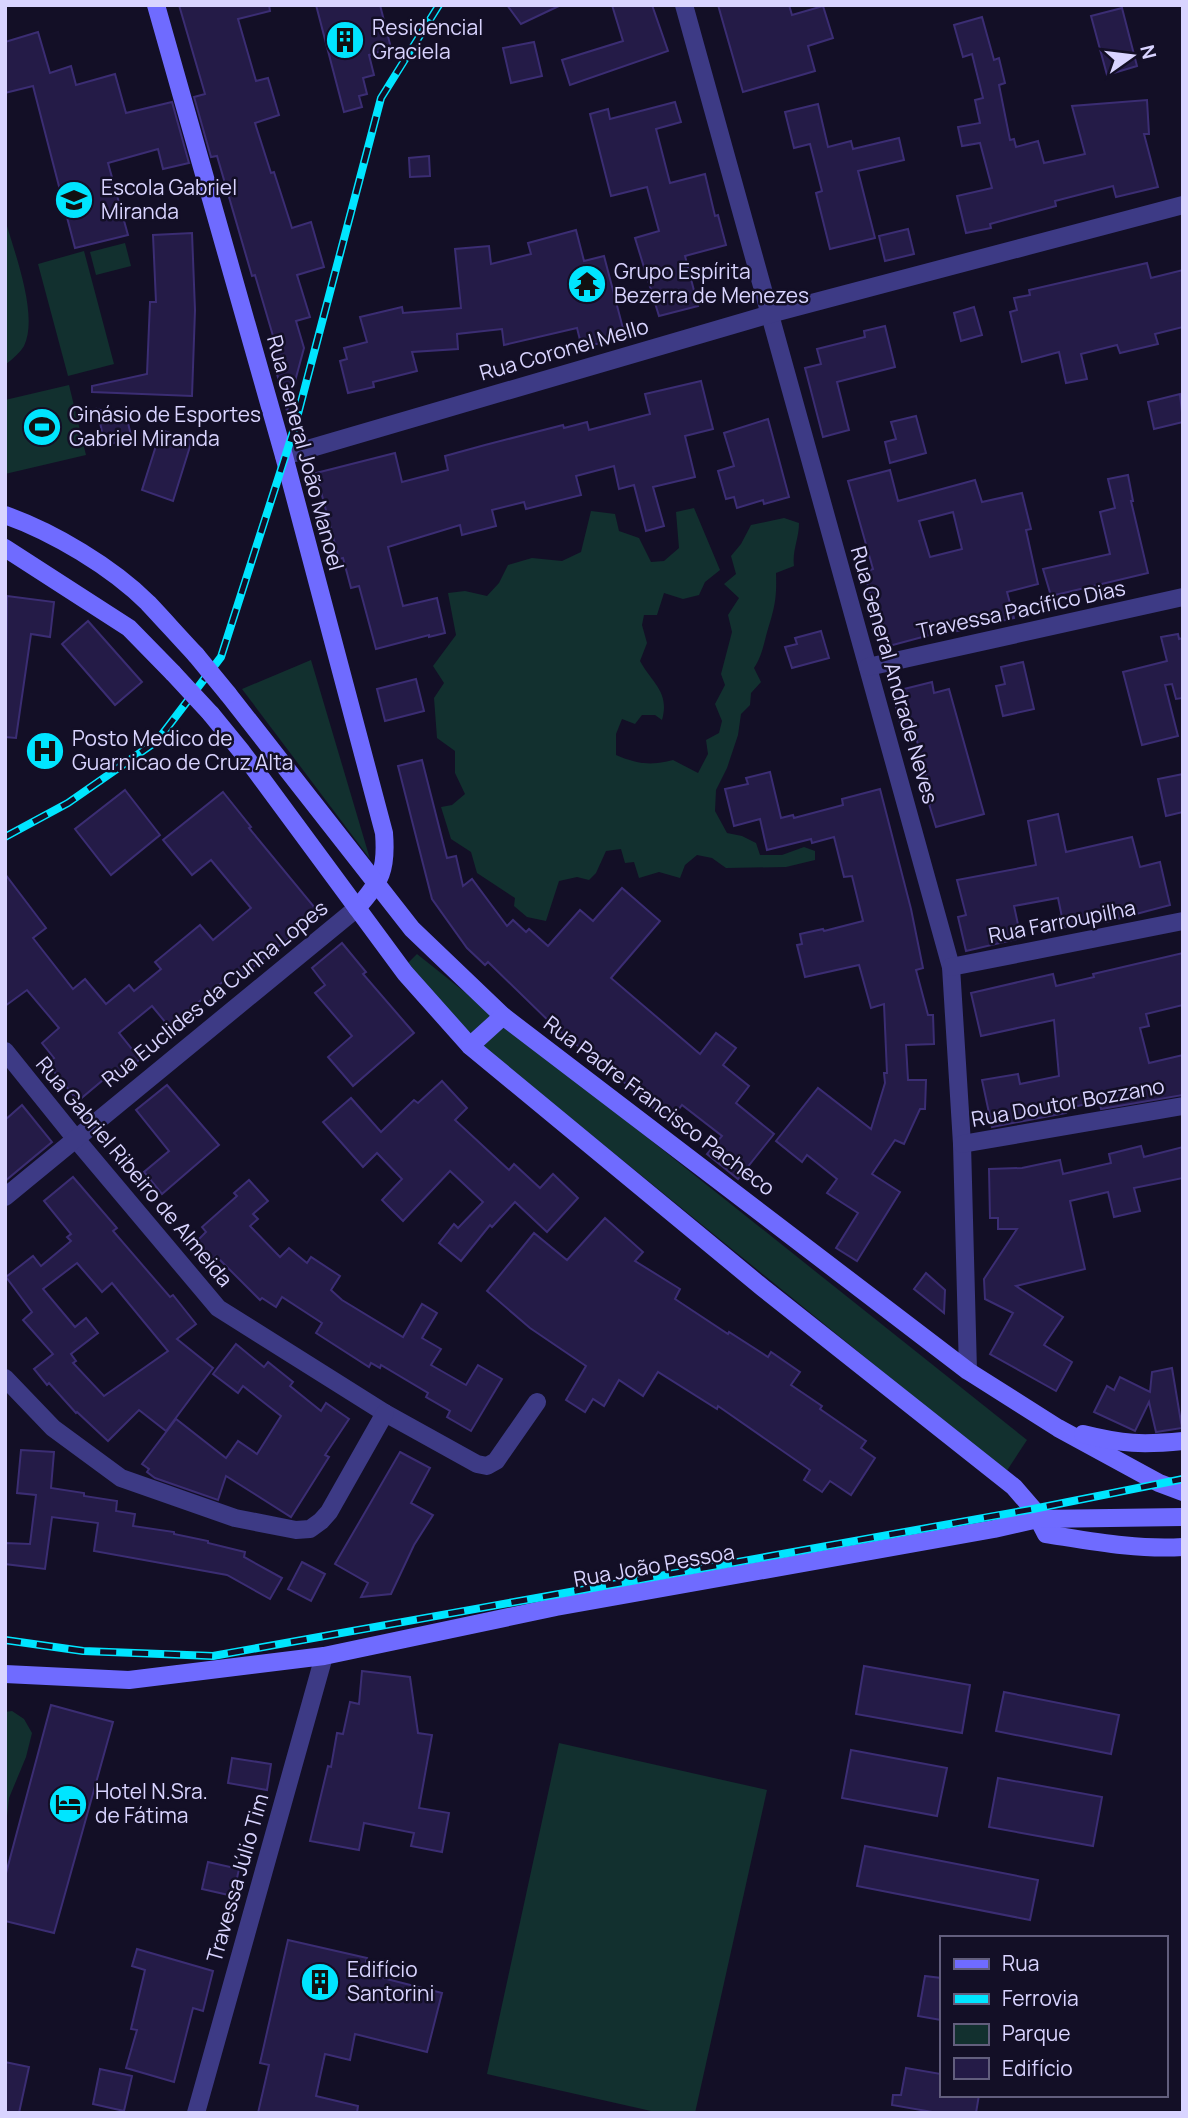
<svg xmlns="http://www.w3.org/2000/svg" width="1188" height="2118" viewBox="0 0 1188 2118" font-family="Manrope,sans-serif">
<style>
.green{fill:#12302f}
.building{fill:#241b47;stroke:#3b2d73;stroke-width:2;fill-rule:evenodd}
.lines{fill:none;stroke-linecap:round;stroke-linejoin:round}
.street{stroke:#3d3a85;stroke-width:18}
.secondary{stroke:#6f6bff;stroke-width:18}
.rail-casing{stroke:#00e5ff;stroke-width:8}
.rail{stroke:#130f26;stroke-width:5;stroke-dasharray:16;stroke-linecap:butt}
.secondary-bridge{stroke:#6f6bff;stroke-width:18}
.labels{text-anchor:middle;stroke-width:5;stroke-linejoin:round;paint-order:stroke}
.poi-label{font-size:21px;fill:#d9d4ff;stroke:#130f26;text-anchor:start}
.street-label{font-size:21px;fill:#d9d4ff;stroke:#130f26}
</style>
<rect width="100%" height="100%" fill="#130f26"/>
<g class="green">
<path d="M 5,219 C 14,252 39,315 24,346 C 20,353 11,360 5,365 Z"/>
<polygon points="125,243 131,266 96,275 90,252"/>
<polygon points="84,251 114,364 68,376 38,264"/>
<polygon points="69,385 86,455 5,474 5,400"/>
<path d="M 694,508 L 720,570 L 705,582 L 699,595 L 683,599 L 664,593 L 657,615 L 644,615 L 642,625 L 647,643 L 640,661 C 652,683 670,692 662,720 L 655,715 L 642,715 L 635,724 L 622,719 L 616,734 L 616,755 C 637,764 651,766 673,760 L 698,773 L 708,754 L 706,740 L 719,733 L 722,721 L 715,704 L 725,685 L 721,674 L 732,632 L 728,615 L 739,598 L 724,584 L 736,574 L 731,556 L 741,544 L 751,525 L 784,518 L 799,523 C 799,539 792,550 794,566 L 776,573 C 777,602 774,609 766,636 C 763,648 761,657 754,668 L 761,682 L 751,693 L 750,705 L 741,714 L 738,735 L 727,768 L 716,790 L 715,811 L 727,833 L 742,836 L 756,843 L 760,855 L 782,855 L 804,847 L 815,851 L 815,860 L 786,867 L 726,868 L 712,858 L 697,855 L 685,865 L 680,878 L 659,872 L 639,878 L 634,862 L 625,863 L 621,849 L 606,851 L 596,873 L 589,880 L 577,877 L 559,881 L 546,921 L 527,917 L 514,906 L 515,898 L 477,873 L 471,852 L 451,839 L 441,807 L 452,805 L 465,794 L 455,773 L 455,751 L 437,738 L 434,698 L 444,683 L 433,666 L 456,635 L 448,593 L 465,591 L 487,596 L 499,583 L 508,565 L 532,558 L 562,561 L 581,552 L 591,511 L 615,514 L 619,531 L 639,538 L 651,562 L 664,561 L 679,548 L 676,512 Z"/>
<polygon points="311,660 370,859 242,689"/>
<polygon points="417,954 1027,1440 1006,1472 465,1032 405,966"/>
<polygon points="12,1711 24,1719 32,1733 26,1757 9,1798 5,1835 5,1712"/>
<polygon points="559,1743 767,1790 695,2113 660,2113 487,2074"/>
</g>
<g class="building">
<polygon points="179,5 269,5 270,11 238,19 256,81 268,78 279,115 255,123 271,173 274,172 292,228 311,222 324,267 297,275 310,317 296,321 304,348 287,411 270,348 276,346 255,275 252,276 217,156 211,157 194,97 205,94"/>
<polygon points="316,5 380,5 391,48 369,55 374,75 363,78 367,94 359,96 362,107 344,112"/>
<polygon points="507,5 561,5 521,24"/>
<polygon points="612,5 652,5 668,51 570,85 562,60 623,41"/>
<polygon points="718,5 789,5 792,15 823,6 833,38 808,46 815,71 743,92"/>
<polygon points="1122,8 1137,66 1107,75 1091,16"/>
<polygon points="982,17 994,60 999,58 1005,83 999,85 1010,140 1014,139 1016,147 1038,141 1044,163 1085,154 1072,106 1147,100 1149,134 1144,134 1158,187 1116,197 1113,186 1055,201 1056,206 990,224 991,228 966,233 957,196 992,188 980,143 962,146 958,127 980,123 975,100 983,98 972,54 963,57 954,25"/>
<polygon points="38,32 50,73 71,66 76,85 115,74 126,113 172,102 189,163 163,169 158,149 108,163 128,235 75,248 33,86 5,93 5,42"/>
<polygon points="534,42 542,76 511,83 503,48"/>
<polygon points="675,102 681,122 656,129 670,183 705,174 715,216 718,215 726,245 685,256 698,306 659,316 635,238 659,231 647,187 611,196 590,114 608,109 610,119"/>
<polygon points="818,104 828,147 851,141 853,149 899,138 904,160 858,171 875,238 830,249 816,193 822,191 810,144 794,148 785,112"/>
<polygon points="429,156 430,176 410,177 409,158"/>
<polygon points="908,229 914,254 885,261 879,236"/>
<polygon points="576,230 584,261 604,256 625,336 582,348 577,328 504,345 502,329 457,334 458,349 412,352 417,371 373,382 374,387 348,393 340,361 347,359 344,348 367,342 360,317 402,307 403,313 461,308 455,249 489,246 491,264 531,254 528,243"/>
<polygon points="192,233 195,310 192,396 92,392 92,386 147,374 150,302 156,302 153,235"/>
<polygon points="1147,263 1151,278 1183,270 1183,327 1155,334 1158,344 1120,353 1117,345 1081,354 1087,379 1066,383 1059,352 1022,362 1010,312 1017,310 1014,298 1030,295 1029,290"/>
<polygon points="974,307 982,335 961,341 954,313"/>
<polygon points="885,326 895,367 837,382 849,430 823,437 805,368 821,364 817,349 865,337 864,331"/>
<polygon points="701,381 713,429 685,436 695,477 653,487 664,526 646,531 634,485 619,489 614,466 576,476 581,495 526,509 524,502 492,510 496,526 462,535 460,525 388,547 403,606 437,598 445,633 429,637 429,635 376,649 359,586 351,588 343,558 339,559 316,473 395,453 402,482 448,470 445,456 485,445 563,425 564,428 587,422 589,430 650,414 645,394"/>
<polygon points="1180,394 1183,422 1154,429 1148,402"/>
<polygon points="97,409 127,419 132,439 105,445"/>
<polygon points="916,416 926,453 890,463 885,442 896,439 891,422"/>
<polygon points="768,419 789,497 764,504 763,500 737,508 734,497 726,499 718,471 734,466 724,433"/>
<polygon points="161,430 192,440 173,501 142,490"/>
<path d="M 890,470 L 898,501 L 975,480 L 982,502 L 1022,493 L 1031,529 L 1026,530 L 1038,584 L 1007,592 L 1014,618 L 957,631 L 956,628 L 889,646 L 877,603 L 873,604 L 864,572 L 873,569 L 848,481 ZM 953,512 L 962,549 L 930,557 L 919,521 Z"/>
<polygon points="1128,475 1133,501 1131,501 1148,573 1051,596 1043,569 1110,554 1100,512 1115,508 1108,479"/>
<polygon points="7,596 54,602 50,637 31,634 16,738 5,737"/>
<polygon points="88,621 142,682 115,705 62,644"/>
<polygon points="821,631 829,658 792,668 785,647 797,644 795,638"/>
<polygon points="1178,634 1179,639 1183,638 1183,698 1176,699 1172,684 1165,685 1178,736 1142,745 1123,672 1167,661 1161,637"/>
<polygon points="1023,662 1034,709 1003,716 996,686 1005,684 1001,667"/>
<polygon points="416,679 424,711 385,721 377,689"/>
<polygon points="932,682 934,693 949,689 984,814 936,827 929,804 933,803 915,733 912,724 901,727 892,692"/>
<polygon points="422,760 447,858 456,856 463,886 472,879 507,926 513,920 526,932 529,929 548,946 580,910 593,921 622,888 660,921 611,978 700,1054 716,1033 736,1048 723,1065 749,1086 736,1103 774,1134 738,1179 707,1154 722,1136 682,1105 669,1122 591,1053 589,1055 557,1029 488,962 485,965 467,948 432,899 398,766"/>
<polygon points="770,772 781,818 793,815 794,818 843,805 842,799 880,789 911,909 923,968 916,970 928,1015 933,1015 934,1044 906,1045 908,1080 926,1080 925,1109 920,1109 904,1144 895,1140 872,1174 900,1192 857,1261 836,1248 858,1213 827,1193 837,1179 807,1155 802,1162 776,1141 818,1088 871,1129 885,1083 884,1073 887,1073 884,1004 871,1008 859,965 805,977 797,945 802,944 800,934 823,929 824,931 863,921 852,876 844,877 834,837 812,843 811,839 767,850 760,819 734,826 725,789 748,784 746,778"/>
<polygon points="1183,774 1183,812 1166,816 1158,779"/>
<polygon points="125,790 160,835 111,875 75,829"/>
<polygon points="223,792 251,827 249,828 320,914 243,975 238,969 187,1012 193,1018 175,1034 152,1006 119,1033 140,1059 114,1081 109,1075 78,1101 47,1063 54,1058 42,1043 59,1028 27,990 5,1006 5,874 46,928 33,938 73,989 85,979 106,1004 129,985 134,991 161,969 155,962 200,925 213,940 251,908 211,860 192,875 163,840"/>
<polygon points="1058,814 1066,852 1132,837 1140,867 1160,862 1170,905 1106,922 1105,918 1064,927 1058,898 1014,906 1021,938 966,951 958,917 966,915 957,880 1036,865 1028,821"/>
<polygon points="342,943 366,972 363,974 414,1033 353,1086 328,1057 352,1036 315,993 325,985 312,968"/>
<polygon points="1183,953 1183,1005 1146,1014 1149,1026 1140,1028 1149,1063 1183,1055 1183,1095 1101,1109 1099,1101 1065,1109 1066,1113 992,1127 982,1080 1018,1074 1020,1084 1059,1076 1054,1020 981,1036 971,993 1053,974 1056,986 1094,977 1093,974"/>
<polygon points="442,1081 467,1108 455,1120 509,1170 514,1164 540,1188 553,1174 578,1198 547,1232 515,1202 492,1227 490,1225 461,1261 439,1243 454,1224 458,1228 483,1202 450,1171 403,1221 382,1200 402,1179 377,1153 363,1167 323,1122 351,1098 381,1132 414,1100 418,1103"/>
<polygon points="167,1085 219,1145 162,1194 144,1172 169,1151 136,1110"/>
<polygon points="22,1105 52,1142 5,1181 5,1120"/>
<polygon points="1141,1146 1144,1157 1183,1147 1183,1178 1134,1188 1140,1211 1114,1217 1108,1192 1070,1201 1085,1269 1016,1286 1063,1317 1044,1345 1072,1362 1056,1391 990,1354 1013,1313 985,1299 984,1279 1017,1229 998,1229 998,1218 990,1218 989,1169 1022,1168 1060,1160 1063,1174 1111,1163 1109,1154"/>
<path d="M 73,1177 L 117,1228 L 113,1231 L 170,1297 L 173,1295 L 196,1324 L 177,1339 L 213,1368 L 166,1431 L 139,1410 L 108,1441 L 77,1412 L 76,1413 L 49,1383 L 47,1385 L 34,1369 L 53,1354 L 23,1320 L 32,1312 L 6,1277 L 33,1256 L 41,1266 L 71,1241 L 67,1237 L 71,1234 L 44,1201 ZM 77,1263 L 102,1292 L 112,1283 L 168,1351 L 104,1396 L 73,1363 L 76,1361 L 71,1354 L 98,1333 L 86,1318 L 75,1327 L 43,1289 Z"/>
<polygon points="249,1180 268,1201 253,1214 258,1219 250,1226 280,1257 289,1248 307,1263 311,1257 340,1276 331,1290 342,1300 403,1337 422,1304 437,1313 422,1338 441,1349 431,1365 466,1385 478,1365 502,1379 471,1431 447,1417 450,1411 426,1397 428,1393 381,1365 380,1368 371,1363 369,1367 316,1333 322,1323 282,1297 276,1307 262,1298 260,1300 216,1256 213,1259 197,1241 206,1232 202,1227 237,1196 234,1193"/>
<polygon points="605,1218 643,1252 635,1261 680,1289 675,1299 728,1334 729,1332 768,1357 771,1352 800,1372 791,1385 822,1406 820,1409 866,1441 861,1448 875,1458 851,1495 830,1481 822,1492 804,1480 810,1470 718,1406 717,1409 658,1372 643,1396 619,1380 604,1406 593,1399 585,1412 566,1400 586,1366 530,1328 487,1291 534,1233 567,1260"/>
<polygon points="926,1273 945,1290 944,1313 914,1289"/>
<polygon points="236,1344 264,1367 268,1362 293,1382 290,1386 321,1411 326,1403 349,1419 325,1455 329,1457 291,1517 226,1476 218,1500 155,1478 147,1472 149,1469 142,1464 176,1419 226,1458 238,1441 257,1454 281,1416 243,1386 238,1393 213,1374"/>
<polygon points="1172,1368 1182,1428 1156,1432 1149,1402 1135,1431 1094,1412 1107,1386 1114,1390 1120,1377 1150,1392 1152,1372"/>
<polygon points="21,1450 54,1452 51,1488 84,1493 84,1496 117,1501 116,1511 135,1514 133,1526 174,1532 174,1534 208,1541 208,1543 245,1552 244,1557 282,1578 270,1599 227,1575 94,1551 98,1523 52,1517 45,1569 5,1564 5,1543 30,1544 36,1495 17,1493"/>
<polygon points="400,1452 430,1468 411,1503 433,1515 414,1545 391,1594 361,1597 368,1583 335,1564"/>
<polygon points="302,1562 325,1574 311,1601 288,1589"/>
<polygon points="864,1666 970,1685 962,1733 856,1714"/>
<polygon points="362,1671 410,1677 418,1733 432,1735 419,1808 449,1813 442,1852 411,1846 414,1833 364,1823 359,1850 310,1841 328,1766 331,1767 337,1733 343,1734 350,1702 359,1704"/>
<polygon points="1004,1692 1119,1715 1111,1754 996,1731"/>
<polygon points="51,1705 113,1722 54,1933 5,1921 5,1877"/>
<polygon points="851,1750 947,1768 937,1816 842,1798"/>
<polygon points="232,1758 271,1764 267,1790 228,1783"/>
<polygon points="998,1778 1102,1797 1093,1846 989,1827"/>
<polygon points="865,1846 1038,1880 1030,1920 857,1886"/>
<polygon points="208,1862 239,1869 233,1896 202,1889"/>
<polygon points="288,1940 367,1958 363,1973 442,1993 427,2052 355,2034 350,2060 325,2054 316,2096 358,2106 357,2113 258,2113 269,2065 260,2063"/>
<polygon points="137,1949 213,1971 203,2011 193,2008 174,2082 126,2068 137,2030 131,2029 145,1970 132,1966"/>
<polygon points="925,1976 941,1978 941,2020 918,2016"/>
<polygon points="5,2062 29,2067 19,2113 5,2113"/>
<polygon points="906,2068 941,2074 941,2095 979,2095 976,2113 938,2113 892,2105 893,2095 901,2095"/>
<polygon points="100,2069 132,2076 124,2111 93,2104"/>
</g>
<g class="lines">
<g class="street">
<polyline points="684,5 951,967 962,1144 968,1371"/>
<polyline points="284,456 770,314 1183,205"/>
<polyline points="868,667 1183,597"/>
<polyline points="951,967 1183,921"/>
<polyline points="5,1051 75,1138 218,1308 385,1413 477,1464 487,1466 496,1461 537,1402"/>
<polyline points="962,1144 1183,1106"/>
<polyline points="5,1197 357,908"/>
<polyline points="5,1378 53,1428 121,1478 235,1518 296,1530 310,1529 321,1521 329,1512 385,1413"/>
<polyline points="196,2113 324,1656"/>
</g>
<g class="secondary">
<path d="M 156,5 L 284,456 L 384,833 C 387,870 381,881 357,908"/>
<path d="M 5,515 C 53,532 112,567 148,603 C 164,620 180,638 196,655"/>
<polyline points="5,548 129,628 173,673"/>
<polyline points="228,694 412,929 503,1016 968,1371 1058,1428 1159,1483 1183,1492"/>
<path d="M 211,714 L 242,752 L 405,973 L 470,1046 L 763,1288 L 1014,1487 L 1033,1509 L 1046,1534 C 1091,1541 1137,1550 1183,1547"/>
<polyline points="470,1046 503,1016"/>
<path d="M 1083,1434 C 1123,1444 1142,1445 1183,1441"/>
<polyline points="5,1674 129,1680 324,1656 556,1607 994,1529 1038,1519 1183,1517"/>
</g>
<g class="rail-casing">
<g id="rail">
<polyline points="5,837 68,803 157,741 221,657 294,429 381,98 439,5"/>
<polyline points="5,1640 83,1651 213,1656 1033,1509 1183,1479"/>
</g>
</g>
<use href="#rail" class="rail"/>
<g class="secondary-bridge">
<polyline points="196,655 228,694"/>
<polyline points="173,673 211,714"/>
</g>
</g>
<defs>
<g id="building-disc" transform="scale(2.0125)"><circle r="9.5" fill="#00e5ff" stroke="#130f26"/><path d="M-4-6H4V6H1V3H-1V6H-4ZM-2.5-4.3h1.7v1.8h-1.7ZM.8-4.3h1.7v1.8H.8ZM-2.5-1h1.7V.8h-1.7ZM.8-1h1.7V.8H.8Z" fill="#111"/></g>
<g id="school-disc" transform="scale(2.0125)"><circle r="9.5" fill="#00e5ff" stroke="#130f26"/><path d="M0-5L7-2L0 1L-7-2ZM-4 1L0 2.5L4 1V4Q0 6-4 4Z" fill="#111"/></g>
<g id="temple-disc" transform="scale(2.0125)"><circle r="9.5" fill="#00e5ff" stroke="#130f26"/><path d="M0-6L5-2H3V0L6.5 2.5H4V6H1.5V3h-3V6H-4V2.5H-6.5L-3 0V-2H-5Z" fill="#111"/></g>
<g id="stadium-disc" transform="scale(2.0125)"><circle r="9.5" fill="#00e5ff" stroke="#130f26"/><path d="M0-5a6.5 5 0 1 0 0 10a6.5 5 0 1 0 0-10ZM-3.5-1.8h7v3.6h-7Z" fill="#111"/></g>
<g id="hospital-disc" transform="scale(2.0125)"><circle r="9.5" fill="#00e5ff" stroke="#130f26"/><path d="M-5-5h3v3.5h4V-5h3V5h-3V1.5h-4V5h-3Z" fill="#111"/></g>
<g id="hotel-disc" transform="scale(2.0125)"><circle r="9.5" fill="#00e5ff" stroke="#130f26"/><path d="M-6-4.5h1.5V1H6V5H4.5V3h-9V5H-6ZM-4 0a1.8 1.8 0 1 1 3.6 0ZM.5 0V-2.5h3Q6-2.5 6 0Z" fill="#111"/></g>
</defs>
<g fill-rule="evenodd">
<use href="#building-disc" x="345" y="40"/>
<use href="#school-disc" x="74" y="200"/>
<use href="#temple-disc" x="587" y="284"/>
<use href="#stadium-disc" x="42" y="427"/>
<use href="#hospital-disc" x="45" y="751"/>
<use href="#hotel-disc" x="68" y="1804"/>
<use href="#building-disc" x="320" y="1982"/>
</g>
<g class="labels">
<g class="poi-label">
<text x="372" y="35">Residencial<tspan x="372" dy="24">Graciela</tspan></text>
<text x="101" y="195">Escola Gabriel<tspan x="101" dy="24">Miranda</tspan></text>
<text x="614" y="279">Grupo Espírita<tspan x="614" dy="24">Bezerra de Menezes</tspan></text>
<text x="69" y="422">Ginásio de Esportes<tspan x="69" dy="24">Gabriel Miranda</tspan></text>
<text x="72" y="746">Posto Medico de<tspan x="72" dy="24">Guarnicao de Cruz Alta</tspan></text>
<text x="95" y="1799">Hotel N.Sra.<tspan x="95" dy="24">de Fátima</tspan></text>
<text x="347" y="1977">Edifício<tspan x="347" dy="24">Santorini</tspan></text>
</g>
<g class="street-label">
<text transform="translate(564 350) rotate(-16)" y="7">Rua Coronel Mello</text>
<text transform="translate(305 453) rotate(75)" y="7">Rua General João Manoel</text>
<text transform="translate(1021 610) rotate(-12)" y="7">Travessa Pacífico Dias</text>
<text transform="translate(894 675) rotate(74)" y="7">Rua General Andrade Neves</text>
<text transform="translate(1062 922) rotate(-11)" y="7">Rua Farroupilha</text>
<text transform="translate(215 994) rotate(-39)" y="7">Rua Euclides da Cunha Lopes</text>
<text transform="translate(1068 1103) rotate(-10)" y="7">Rua Doutor Bozzano</text>
<text transform="translate(659 1106) rotate(37)" y="7">Rua Padre Francisco Pacheco</text>
<text transform="translate(134 1172) rotate(50)" y="7">Rua Gabriel Ribeiro de Almeida</text>
<text transform="translate(654 1566) rotate(-10)" y="7">Rua João Pessoa</text>
<text transform="translate(238 1878) rotate(-74)" y="7">Travessa Júlio Tim</text>
</g>
</g>
<rect width="1188" height="2118" fill="none" stroke="#d9d4ff" stroke-width="14"/>
<rect x="940" y="1936" width="228" height="161" fill="#130f26" stroke="#625e7d" stroke-width="2"/>
<rect x="954" y="1959" width="35" height="10" fill="#6f6bff" stroke="#625e7d" stroke-width="2"/>
<text x="1002" y="1971" font-size="21" fill="#d9d4ff">Rua</text>
<rect x="954" y="1994" width="35" height="10" fill="#00e5ff" stroke="#625e7d" stroke-width="2"/>
<text x="1002" y="2006" font-size="21" fill="#d9d4ff">Ferrovia</text>
<rect x="954" y="2024" width="35" height="21" fill="#12302f" stroke="#625e7d" stroke-width="2"/>
<text x="1002" y="2041" font-size="21" fill="#d9d4ff">Parque</text>
<rect x="954" y="2058" width="35" height="21" fill="#241b47" stroke="#625e7d" stroke-width="2"/>
<text x="1002" y="2076" font-size="21" fill="#d9d4ff">Edifício</text>
<g transform="translate(1132 56) rotate(76)" stroke="#130f26" stroke-width="5" paint-order="stroke">
<path d="M0-5L12 26L0 18L-12 26Z" fill="#d9d4ff"/>
<text y="-10" font-size="19" font-weight="bold" text-anchor="middle" fill="#d9d4ff">N</text>
</g>
</svg>
